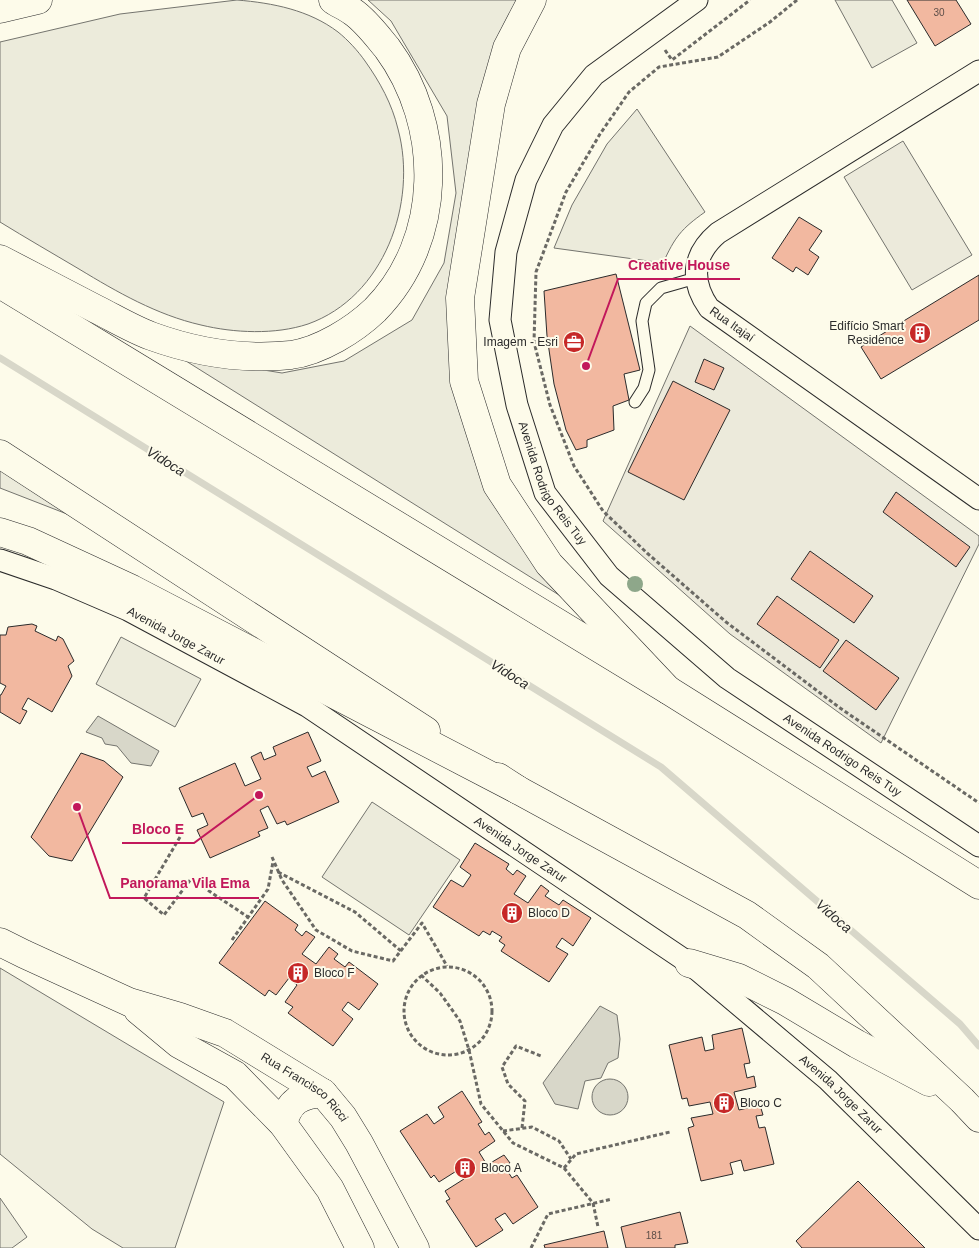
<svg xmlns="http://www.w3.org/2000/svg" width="979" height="1248" viewBox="0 0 979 1248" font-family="Helvetica,sans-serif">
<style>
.green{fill:#ecebdb;stroke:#74746e}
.parking{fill:#eceadb;stroke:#74746e}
.water{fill:#d8d7c9;stroke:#74746e}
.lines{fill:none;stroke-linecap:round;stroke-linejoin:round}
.stream{stroke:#d8d7c9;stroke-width:7}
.building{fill:#f2b8a0;stroke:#2b2b2b}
.lane-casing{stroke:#2b2b2b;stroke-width:13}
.street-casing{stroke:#2b2b2b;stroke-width:23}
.secondary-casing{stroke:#2b2b2b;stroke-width:29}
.primary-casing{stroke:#2b2b2b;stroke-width:29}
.highway-casing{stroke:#2b2b2b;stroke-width:29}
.path{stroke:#6a6964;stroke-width:3;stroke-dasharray:4 2.5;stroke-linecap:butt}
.lane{stroke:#fdfbea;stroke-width:11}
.street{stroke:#fdfbea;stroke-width:21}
.secondary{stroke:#fdfbea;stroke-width:28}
.primary{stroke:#fdfbea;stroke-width:28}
.highway{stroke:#fdfbea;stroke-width:28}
.tree{fill:#8ea78a}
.labels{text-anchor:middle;stroke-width:4;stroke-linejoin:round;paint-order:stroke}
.number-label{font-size:10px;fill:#5d4e48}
.street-label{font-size:12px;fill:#2b2b2b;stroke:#fdfbea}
.poi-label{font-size:12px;fill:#2b2b2b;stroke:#fdfbea;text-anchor:start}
.water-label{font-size:14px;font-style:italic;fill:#2b2b2b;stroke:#fdfbea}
.leader{fill:none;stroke:#c2185b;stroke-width:2}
.callout-dot{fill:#c2185b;stroke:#fdfbea;stroke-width:2}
.callout-label{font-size:14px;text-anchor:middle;font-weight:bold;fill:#c2185b;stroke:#fdfbea;stroke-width:4;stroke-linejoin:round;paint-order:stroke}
</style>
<rect width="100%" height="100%" fill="#fdfbea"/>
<g class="green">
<path d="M 237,0 C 273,3 309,10 338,32 C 348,40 358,51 365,61 C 380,82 392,104 398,129 C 418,203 384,297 308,324 C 275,335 234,333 201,325 C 157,315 117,292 79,269 C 52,253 26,238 0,222 L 0,42 L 120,14 Z"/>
<polygon points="368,0 518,0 459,396 567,600 178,356 282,373 344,361 412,320 444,263 456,193 447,116 391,21"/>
<polygon points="835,0 892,0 917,43 872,68"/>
<path d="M 637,109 L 705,212 C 681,229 675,237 663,263 L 554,248 L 572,205 L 607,144 Z"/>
<polygon points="0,464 67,514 0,488"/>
<polygon points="121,637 201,679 175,727 96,684"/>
<polygon points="372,802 460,860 409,935 322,877"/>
<polygon points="0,968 224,1102 175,1248 123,1248 92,1229 0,1154"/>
<polygon points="0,1198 27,1237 12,1248 0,1248"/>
</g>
<g class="parking">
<polygon points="903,141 972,255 912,290 844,177"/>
<polygon points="690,326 979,536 979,544 881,743 730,634 603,521"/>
</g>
<g class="water">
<polygon points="98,716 159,751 151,766 131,763 117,746 105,744 102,738 86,732"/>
<polygon points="600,1006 617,1015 620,1039 618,1058 608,1063 601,1078 585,1081 578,1109 555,1104 543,1083"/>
<circle cx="610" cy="1097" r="18"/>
</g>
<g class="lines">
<polyline class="stream" points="0,358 661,767 960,1024 979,1046"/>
</g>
<g class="building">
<polygon points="907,0 956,0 971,24 935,46"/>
<polygon points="799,217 822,231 809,250 819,257 808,275 796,267 793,272 772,258"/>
<polygon points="616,274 640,370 624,374 629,400 613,406 614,430 587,440 587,447 576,450 566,430 554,384 547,336 544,291"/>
<polygon points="979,275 979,320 881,379 861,347"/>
<polygon points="704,359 724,368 714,390 695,382"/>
<polygon points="673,381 730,410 684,500 628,472"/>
<polygon points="896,492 970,547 956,567 883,512"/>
<polygon points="810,551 873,596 854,623 791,579"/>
<polygon points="777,596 839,640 820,668 757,624"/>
<polygon points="32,624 37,626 35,631 56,641 58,636 63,639 74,661 68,666 72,676 52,712 28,698 22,709 27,711 20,724 0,712 0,695 1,695 6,686 0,683 0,635 6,635 8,627"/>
<polygon points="846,640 899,678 876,710 823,671"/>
<polygon points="308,732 321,761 307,767 312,777 325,771 339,802 287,825 285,821 277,824 268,806 260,810 268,828 258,832 260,836 210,858 197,830 208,825 203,813 192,817 179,788 235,763 245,786 261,779 251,757 261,752 264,760 276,755 273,747"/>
<polygon points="81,753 104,761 123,777 72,861 49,856 31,837"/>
<polygon points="475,843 509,864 506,869 513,875 517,870 526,876 514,894 528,903 541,885 549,891 545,896 559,905 563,900 591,918 573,946 562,938 556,947 568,954 549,982 501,951 505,945 499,941 502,937 492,931 490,935 483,931 479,936 433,907 451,880 463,887 471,875 460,867"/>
<polygon points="265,901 298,925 295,930 302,936 306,931 315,937 302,954 316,964 329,947 338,954 334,959 345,967 349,962 378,984 359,1010 348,1002 342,1010 353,1019 333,1046 288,1013 293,1007 285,1002 297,985 289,978 276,995 269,990 265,996 219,963"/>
<polygon points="742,1028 750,1063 744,1064 747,1078 754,1076 756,1087 734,1092 739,1110 760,1105 763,1115 756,1116 759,1128 765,1127 774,1164 744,1171 741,1160 730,1163 733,1174 701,1181 688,1128 694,1126 691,1118 713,1114 710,1102 689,1106 687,1098 682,1099 669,1045 702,1037 705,1051 714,1049 712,1035"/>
<polygon points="462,1091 482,1122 478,1124 485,1135 489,1132 495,1141 479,1152 487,1165 504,1155 510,1163 505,1167 512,1178 517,1175 538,1207 513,1224 505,1213 495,1219 503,1230 476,1247 446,1201 450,1199 445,1191 464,1179 458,1170 439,1182 434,1175 431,1178 400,1131 427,1114 434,1124 444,1117 438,1107"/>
<polygon points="858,1181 925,1248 802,1248 796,1241"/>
<polygon points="680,1212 688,1243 675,1245 675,1248 626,1248 621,1227"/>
<polygon points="604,1231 608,1248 545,1248 544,1245"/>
</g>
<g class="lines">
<g class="lane-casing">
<polyline id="lane" points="635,402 644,388 649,370 642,321 646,303 661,288 696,278"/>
</g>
<g class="street-casing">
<g id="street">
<path id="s1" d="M 697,0 L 594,75 L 553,125 L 526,180 L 506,252 L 500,320 L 517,405 L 545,493 L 609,576 L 727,678 L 979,846"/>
<path id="s2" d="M 979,71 L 718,233 C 692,255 690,281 709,308 L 979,499"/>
<path id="s3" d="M 0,560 L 56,579 L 128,610 L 307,706 L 689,963 L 828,1080 L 979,1229"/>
</g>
</g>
<g class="secondary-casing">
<g id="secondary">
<path id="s4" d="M 0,942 L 24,954 L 129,1002 L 180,1017 L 225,1033 L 323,1093 L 343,1117 L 359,1143 L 415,1248"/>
<polyline points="138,1010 179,1044 235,1075 283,1124 330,1189 360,1248"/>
<path d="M 283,1124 C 289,1101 300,1095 323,1093"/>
</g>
</g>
<g class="primary-casing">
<g id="primary">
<polyline points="0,284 668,690 979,885"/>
<polyline points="0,454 426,731"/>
<polyline points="498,777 518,790 747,915 818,966 962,1100 979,1118"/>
<polyline points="689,963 739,978 785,1001 857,1044 929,1082"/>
</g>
</g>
<g class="highway-casing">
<g id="highway">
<polyline points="532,0 507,48 491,104 460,298 464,381 497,485 549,564 668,690"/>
<polyline points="0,9 38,0"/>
<path d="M 0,259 C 32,276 64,292 96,309 C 114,318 132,329 151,336 C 195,352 244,360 291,355 C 320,351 354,330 375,310 C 444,240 444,125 387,48 C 377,36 366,21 353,12 C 346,7 339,4 333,0"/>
<polyline points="0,532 28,541 132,589 518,790"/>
</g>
</g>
<g class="path">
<polyline points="797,0 770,22 718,57 659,67 629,92 600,134 566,192 536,272 534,342 550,405 574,466 603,511 647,553 726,622 840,708 979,803"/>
<polyline points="665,50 672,60 750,0"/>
<polyline points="180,837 144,898 164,915 191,879 248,917"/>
<polyline points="272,857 282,880 316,930 352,951 393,961 422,923 447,966"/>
<polyline points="278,872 355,912 401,951"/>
<polyline points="232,940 268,889 273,862"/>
<circle cx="448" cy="1011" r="44"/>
<polyline points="421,975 440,993 460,1021 469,1050 481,1104 513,1143 564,1168 593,1203 598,1227"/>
<polyline points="522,1128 525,1101 508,1084 502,1067 516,1046 541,1056"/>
<polyline points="503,1131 532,1127 559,1141 571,1159"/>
<polyline points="564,1168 576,1154 670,1132"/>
<polyline points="531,1248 548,1214 612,1199"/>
</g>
<use href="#lane" class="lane"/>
<use href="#street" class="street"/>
<use href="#secondary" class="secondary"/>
<use href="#primary" class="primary"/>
<use href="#highway" class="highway"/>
</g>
<circle class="tree" cx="635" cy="584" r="8"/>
<defs>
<g id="building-disc" transform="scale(1.125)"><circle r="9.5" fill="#c62828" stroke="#fdfbea"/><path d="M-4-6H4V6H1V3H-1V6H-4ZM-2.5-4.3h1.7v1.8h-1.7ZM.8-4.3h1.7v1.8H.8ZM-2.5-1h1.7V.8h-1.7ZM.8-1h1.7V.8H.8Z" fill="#fff"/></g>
<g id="office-disc" transform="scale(1.125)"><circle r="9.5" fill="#c62828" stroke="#fdfbea"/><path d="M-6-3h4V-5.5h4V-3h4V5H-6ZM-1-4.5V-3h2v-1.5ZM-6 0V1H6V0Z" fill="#fff"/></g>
</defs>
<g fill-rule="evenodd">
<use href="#building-disc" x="920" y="333"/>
<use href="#office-disc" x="574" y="342"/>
<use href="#building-disc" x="512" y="913"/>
<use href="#building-disc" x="298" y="973"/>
<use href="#building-disc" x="724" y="1103"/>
<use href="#building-disc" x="465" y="1168"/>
</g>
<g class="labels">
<g class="number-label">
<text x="939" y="16">30</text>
<text x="654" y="1239">181</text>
</g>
<g class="street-label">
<text dy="4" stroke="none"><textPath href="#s2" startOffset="420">Rua Itajaí</textPath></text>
<text dy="4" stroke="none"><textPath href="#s1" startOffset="570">Avenida Rodrigo Reis Tuy</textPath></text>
<text dy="4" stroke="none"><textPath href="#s3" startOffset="192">Avenida Jorge Zarur</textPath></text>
<text dy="4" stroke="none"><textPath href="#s1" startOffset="975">Avenida Rodrigo Reis Tuy</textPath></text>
<text dy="4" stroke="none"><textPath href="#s3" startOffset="598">Avenida Jorge Zarur</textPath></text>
<text dy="4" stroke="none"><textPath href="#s4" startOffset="340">Rua Francisco Ricci</textPath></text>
<text dy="4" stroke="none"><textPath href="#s3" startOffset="1002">Avenida Jorge Zarur</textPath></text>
</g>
<g class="poi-label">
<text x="904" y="330" text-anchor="end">Edifício Smart<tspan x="904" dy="14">Residence</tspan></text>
<text x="558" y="346" text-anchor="end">Imagem - Esri</text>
<text x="528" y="917">Bloco D</text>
<text x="314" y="977">Bloco F</text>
<text x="740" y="1107">Bloco C</text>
<text x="481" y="1172">Bloco A</text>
</g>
<g class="water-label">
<text transform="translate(166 461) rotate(32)" y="5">Vidoca</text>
<text transform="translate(510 674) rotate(32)" y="5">Vidoca</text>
<text transform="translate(834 916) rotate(41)" y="5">Vidoca</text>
</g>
</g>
<path class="leader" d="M586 366L618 279H740M259 795L194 843H122M77 807L110 898H259"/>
<g class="callout-dot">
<circle cx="586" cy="366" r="5"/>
<circle cx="259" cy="795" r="5"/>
<circle cx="77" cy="807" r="5"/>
</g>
<g class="callout-label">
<text x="679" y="270">Creative House</text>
<text x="158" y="834">Bloco E</text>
<text x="185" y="888">Panorama Vila Ema</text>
</g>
</svg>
